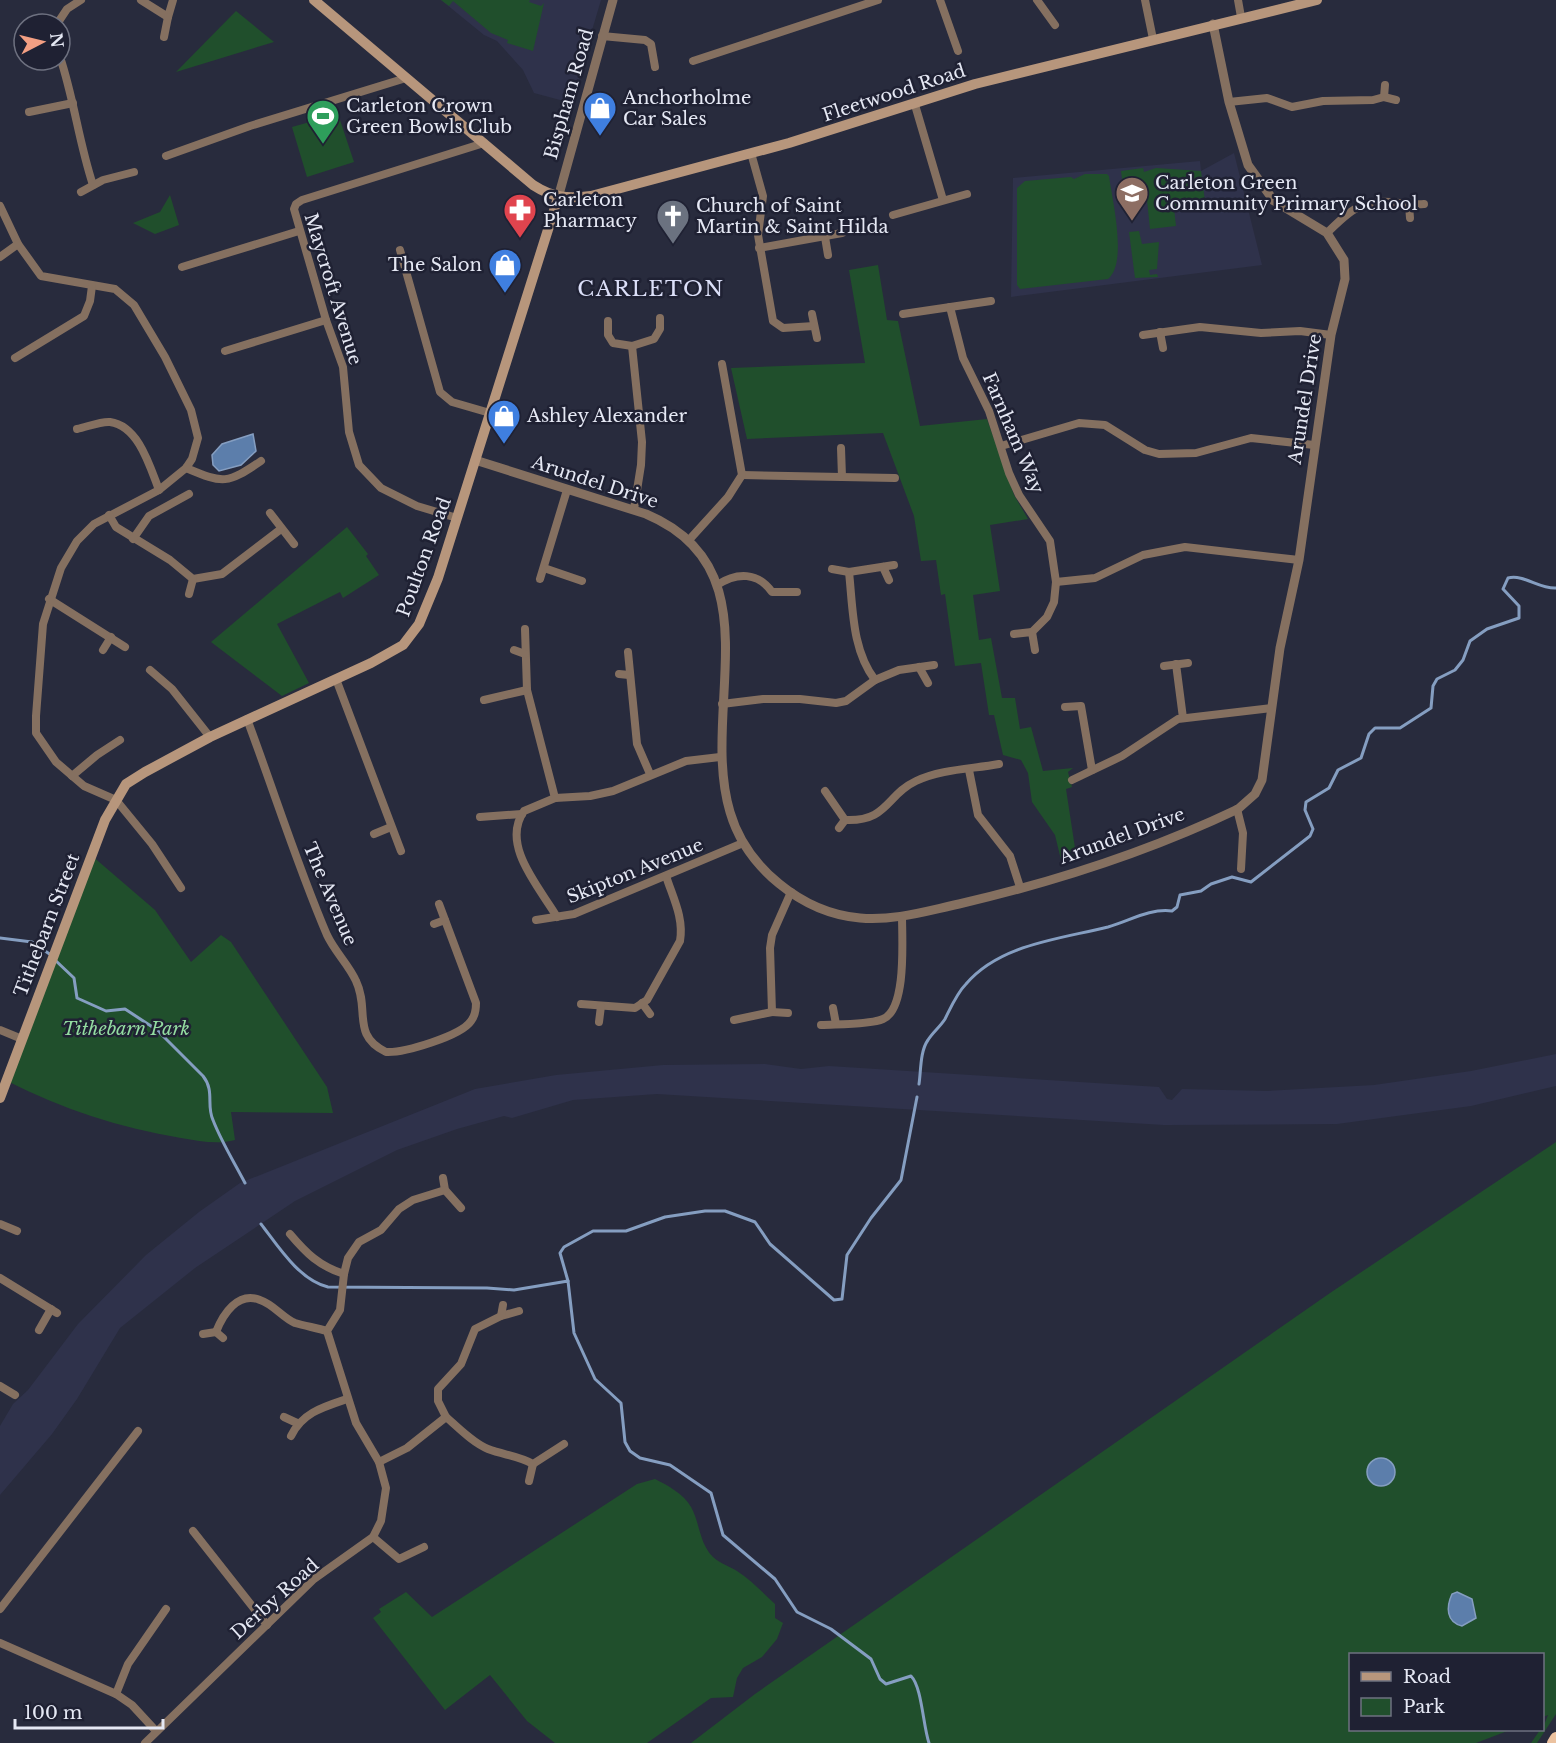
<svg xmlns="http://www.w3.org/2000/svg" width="1556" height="1743" viewBox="0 0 1556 1743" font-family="'Libre Baskerville',serif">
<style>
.built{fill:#2f324b}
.green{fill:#204f2c}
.water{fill:#5c7eab;stroke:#859ec1;stroke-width:1.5}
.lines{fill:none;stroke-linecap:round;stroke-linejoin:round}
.stream{stroke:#859ec1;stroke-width:3}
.minor{stroke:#857060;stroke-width:8}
.tertiary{stroke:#857060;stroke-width:9}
.secondary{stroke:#b7967c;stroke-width:10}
.trunk{stroke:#ecc2a0;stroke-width:12}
.labels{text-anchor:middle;stroke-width:5;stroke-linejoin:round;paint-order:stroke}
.street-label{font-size:18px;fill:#e5e8f4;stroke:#1f2133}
.poi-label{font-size:18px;fill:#e5e8f4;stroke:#1f2133;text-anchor:start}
.park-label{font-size:18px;font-style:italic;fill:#93dca1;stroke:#1f2133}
.quarter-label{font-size:21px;letter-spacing:1.5px;fill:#dbdff8;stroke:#1f2133}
</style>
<rect width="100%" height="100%" fill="#282b3d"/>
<g class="built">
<polygon points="441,0 601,0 582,64 575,104 534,93 523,70 497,41 484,35"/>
<polygon points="1234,153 1262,265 1011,297 1013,178 1200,161 1201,171"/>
<polygon points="1556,1054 1556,1086 1471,1106 1337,1124 1164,1125 657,1094 573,1100 512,1118 504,1116 457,1129 397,1150 295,1201 195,1268 120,1328 77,1399 52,1434 0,1495 0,1426 13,1404 28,1390 78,1324 146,1255 199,1212 240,1183 475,1089 556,1075 663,1065 765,1064 801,1069 829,1066 1159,1087 1167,1099 1172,1100 1182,1089 1267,1091 1374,1085 1471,1071"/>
</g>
<g class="green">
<polygon points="441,0 530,0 529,2 541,6 544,3 533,51 507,43 508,40 491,33 453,1 449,6"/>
<polygon points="236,11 274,42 176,72"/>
<polygon points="338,114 354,162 307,177 292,127"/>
<polygon points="1143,168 1144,172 1156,168 1201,171 1205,201 1200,201 1200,205 1174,208 1176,226 1150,229 1147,200 1125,202 1121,171"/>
<path d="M 1085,174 L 1107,174 L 1109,176 C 1112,199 1128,263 1108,279 L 1020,289 L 1017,285 L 1017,188 L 1025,181 L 1071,177 L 1074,179 Z"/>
<polygon points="170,195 179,225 155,234 133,223 160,212"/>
<polygon points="1139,231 1142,244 1159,242 1157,269 1149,270 1150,275 1157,274 1158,277 1135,278 1129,232"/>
<polygon points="878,265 887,320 898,321 920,426 987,419 1014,495 1028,519 990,525 1000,591 973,595 979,640 991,638 1002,698 1015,698 1020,729 1031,727 1043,771 1073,768 1068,772 1072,787 1066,789 1077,861 1062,864 1055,835 1032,802 1028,773 1021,760 1003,755 994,715 989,715 981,663 955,666 945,594 941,595 936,560 921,561 914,516 883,433 747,439 731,368 865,363 849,270"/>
<polygon points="347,527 368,554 366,556 379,575 343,598 340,592 277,624 309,683 282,696 211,642"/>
<path d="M 91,855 L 155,910 L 191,962 L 221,935 L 231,942 L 327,1087 L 333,1113 L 231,1112 L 235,1140 C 217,1145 200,1141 181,1138 C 120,1128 62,1109 7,1081 Z"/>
<polygon points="1556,1142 1556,1714 1537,1743 1531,1743 1540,1730 1542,1730 1548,1715 1543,1717 1542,1654 1350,1654 1350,1730 1510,1730 1476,1743 691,1743 755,1694 1330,1293"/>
<path d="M 655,1479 C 667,1485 684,1494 691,1507 C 700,1523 699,1543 713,1557 C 721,1564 729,1566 737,1571 C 751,1580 763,1593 775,1604 L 775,1618 L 783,1623 L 777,1639 L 762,1657 L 743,1668 L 737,1678 L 733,1697 L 711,1698 L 647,1743 L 555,1743 L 527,1721 L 490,1675 L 445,1710 L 373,1618 L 381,1612 L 379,1609 L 406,1592 L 432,1617 L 637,1484 Z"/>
</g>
<g class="water">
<polygon points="253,434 256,451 241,465 219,471 213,465 212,455 222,444"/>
<circle cx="1381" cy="1472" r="14"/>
<path d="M 1457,1592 L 1472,1599 L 1476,1618 L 1462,1626 C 1446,1622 1446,1607 1452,1594 Z"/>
</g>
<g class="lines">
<g class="stream">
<polyline points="0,938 32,942 51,955"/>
<path d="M 55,960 L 74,978 L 77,998 L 106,1011 L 125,1009 L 157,1030 L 203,1076 C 215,1091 206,1105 213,1120 C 221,1141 234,1162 245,1183"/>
<path d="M 919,1084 C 921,1071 920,1051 928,1040 C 933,1032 940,1027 945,1019 C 951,1007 957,993 966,984 C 1000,944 1060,939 1108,927 C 1129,921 1150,908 1172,911 L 1177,907 L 1180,895 L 1201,891 L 1211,884 L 1232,877 L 1251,882 L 1310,836 L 1313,829 L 1305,810 L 1306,802 L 1329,788 L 1338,770 L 1361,758 L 1369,734 L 1375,728 L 1400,728 L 1431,708 L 1433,686 L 1437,679 L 1455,670 L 1463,660 L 1470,641 L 1487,629 L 1519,618 L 1519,606 L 1503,589 L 1508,578 C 1524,574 1539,589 1556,588"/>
<path d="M 261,1224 C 278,1246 299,1280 328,1287 L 487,1288 L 514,1290 L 568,1281 L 574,1333 L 595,1379 L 621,1403 L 625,1442 L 630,1451 L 640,1458 L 670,1465 L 711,1493 L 723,1535 L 775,1579 L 797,1612 L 831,1629 L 871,1659 L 880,1679 L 886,1684 L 911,1676 C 922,1687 923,1726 929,1743"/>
<polyline points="568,1281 560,1253 564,1247 593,1231 626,1231 665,1217 705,1211 725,1211 755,1222 770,1244 834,1300 842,1299 847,1255 871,1218 901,1180 917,1097"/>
</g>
<g class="minor">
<polyline points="141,0 168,17 173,0"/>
<polyline points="940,0 958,51"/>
<polyline points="1037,0 1055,25"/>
<polyline points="1145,0 1153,39"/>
<polyline points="1238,0 1241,17"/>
<polyline points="57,24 67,9 81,0"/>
<polyline points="602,36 645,40 651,44 655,67"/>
<polyline points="164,37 168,17"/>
<path d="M 60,57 C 74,99 79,143 93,185"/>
<polyline points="693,61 878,0"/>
<polyline points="1384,97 1396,100"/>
<polyline points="1229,102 1267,98 1292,107 1323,101 1373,100 1384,97 1385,85"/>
<polyline points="915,105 943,200"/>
<polyline points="29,112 73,103"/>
<polyline points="751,153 763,196 758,235 773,321 783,328 814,326"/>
<polyline points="166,156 250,126 406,78"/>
<polyline points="81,192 103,180 134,172"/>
<polyline points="1409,205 1410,218"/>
<polyline points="0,206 18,244 41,276 115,289 134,305 165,357 191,410 198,438 192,459 186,468 159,490 94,524 77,541 61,568 43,624 36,716 36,733 56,762 84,786 116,800 152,844 181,888"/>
<polyline points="893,215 967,194"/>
<path d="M 1327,233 C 1346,214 1361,199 1390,202 C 1402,203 1412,205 1424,204"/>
<polyline points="825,237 828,255"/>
<polyline points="759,248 842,233"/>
<polyline points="400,250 440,392 452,402 490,413"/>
<polyline points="0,257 18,244"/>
<polyline points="182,267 299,231"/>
<polyline points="950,307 963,358 989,411 1009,473 1019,495 1050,541 1056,582 1054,602 1047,617 1032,632 1014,634"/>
<polyline points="812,314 817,338"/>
<polyline points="903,314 991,301"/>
<polyline points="608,321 608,335 613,343 632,346 654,339 660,329 660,318"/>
<polyline points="1160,332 1163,348"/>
<polyline points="1143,335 1200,327 1261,333 1300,331 1331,335"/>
<polyline points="632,346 642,442 641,465 634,509"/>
<polyline points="225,351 326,320"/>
<polyline points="15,358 84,316 90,301 92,286"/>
<path d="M 77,429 C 87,427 101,421 110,422 C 139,426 150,467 159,490"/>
<polyline points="1001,446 1079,423 1105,425 1145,450 1159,454 1196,453 1251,438 1314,445"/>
<polyline points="841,448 842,477"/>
<path d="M 186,468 C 224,484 227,484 261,461"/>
<polyline points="742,475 895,478"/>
<polyline points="270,513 294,544"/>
<polyline points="109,515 116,527 170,560 193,579 222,574 281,529"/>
<polyline points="457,518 417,506 381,488 359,465 349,432 343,367 326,320 294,209 296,204 302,200 484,143"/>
<polyline points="133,539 149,516 189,494"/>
<polyline points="689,540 728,497 742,475 722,364"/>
<polyline points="883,567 889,580"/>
<polyline points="544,568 582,581"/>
<polyline points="832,569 849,572 894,565"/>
<path d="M 849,572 C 853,609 852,650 875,680"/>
<polyline points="540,579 567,490"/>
<polyline points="1056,582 1095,578 1143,555 1185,547 1299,560"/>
<path d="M 717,585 C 737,572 758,572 772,592 L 797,592"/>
<polyline points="189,594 193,579"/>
<polyline points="49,599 125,647"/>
<polyline points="525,629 527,690 555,798"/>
<polyline points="1032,632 1035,650"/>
<polyline points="103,650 111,637"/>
<polyline points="514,650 525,654"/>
<polyline points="628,652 637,744 650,774"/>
<polyline points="1176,664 1183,718"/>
<polyline points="1164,666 1188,663"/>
<polyline points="919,667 928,683"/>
<polyline points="150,670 172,689 210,737"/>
<polyline points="619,674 629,675"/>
<polyline points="336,679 401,851"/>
<polyline points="484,700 527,690"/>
<polyline points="722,704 763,699 800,699 836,703 846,701 875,680 899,670 934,665"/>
<polyline points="1065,707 1081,706 1092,770"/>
<path d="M 247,719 C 274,791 297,865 327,935 C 335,952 349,965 356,981 C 370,1010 351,1035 386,1052 C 404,1053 461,1036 471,1021 C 475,1016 476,1009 476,1003 L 439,904"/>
<polyline points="969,770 978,815 1010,856 1020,887"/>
<polyline points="72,776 97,755 120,740"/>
<polyline points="1072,780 1122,756 1178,719 1272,708"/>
<path d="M 825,791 L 845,820 C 888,822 886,795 916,781 C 941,769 972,769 999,764"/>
<polyline points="1237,809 1243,833 1241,869"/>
<polyline points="480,817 522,814"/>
<polyline points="839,828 845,820"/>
<polyline points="374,834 391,827"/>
<path d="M 557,917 C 540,888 500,845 524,811 L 555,798 L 590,796 L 613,791 L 686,761 L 720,757"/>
<polyline points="536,920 574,914 743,843"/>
<polyline points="434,924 445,920"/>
<polyline points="642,1003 650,1014"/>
<path d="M 581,1004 L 635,1008 L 647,1000 L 680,941 C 684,918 673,898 666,876"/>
<polyline points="833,1008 836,1024"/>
<polyline points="772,1012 788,1013"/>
<polyline points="734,1020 772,1012 770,948 772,935 791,892"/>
<polyline points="599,1022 601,1006"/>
<path d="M 821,1025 C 837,1024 869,1025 883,1019 C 907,1009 902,939 902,916"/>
<polyline points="0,1030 22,1039"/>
<polyline points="443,1178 445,1190 461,1208"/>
<polyline points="0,1224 17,1231"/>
<path d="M 290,1234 C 306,1253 319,1266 344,1274"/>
<polyline points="0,1278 57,1313"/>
<polyline points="501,1316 519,1311"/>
<polyline points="39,1330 51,1309"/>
<polyline points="203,1334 216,1332"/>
<path d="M 223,1338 L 216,1332 C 223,1314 238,1291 260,1300 C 273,1304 283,1318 295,1323 C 305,1326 317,1328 327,1331"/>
<polyline points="0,1386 15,1395"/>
<polyline points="284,1417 297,1423"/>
<path d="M 446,1417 C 459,1428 473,1443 488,1449 C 504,1455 519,1456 533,1464 L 564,1444"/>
<path d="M 291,1436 C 302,1413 323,1407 347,1399"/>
<polyline points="379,1462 407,1448 446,1417 438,1401 438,1389 461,1364 475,1329 501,1316 503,1305"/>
<polyline points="529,1481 533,1464"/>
<polyline points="193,1531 267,1625"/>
<polyline points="373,1537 399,1559 424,1547"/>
<polyline points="0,1609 138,1431"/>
<polyline points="0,1643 116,1694 132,1705 156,1731"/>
<polyline points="116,1694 128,1664 166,1609"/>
<polyline points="145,1743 314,1579 373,1537 381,1521 386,1488 379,1462 356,1423 327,1331 340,1310 344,1274 348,1258 359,1242 381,1230 399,1209 413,1200 445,1190"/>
</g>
<g class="tertiary">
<polyline points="558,198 613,0"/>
<path d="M 475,460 L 646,514 C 777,569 699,708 730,812 C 746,867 802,913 860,918 C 894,921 926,911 959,904 C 1054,882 1150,851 1238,809 L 1255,794 L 1262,780 L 1280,648 L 1299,560 L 1331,335 L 1345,279 L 1344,260 L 1327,233 L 1274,201 L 1248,165 L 1229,102 L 1213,24"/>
</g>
<g class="secondary">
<path d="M 314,0 L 533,185 C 553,198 568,199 591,196 L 789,143 L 975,84 L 1317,0"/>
<polyline points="0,1098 105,820 126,784 145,772 210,737 371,663 403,645 419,624 438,578 558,198"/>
</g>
<polyline class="trunk" points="1553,1743 1556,1738"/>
</g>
<defs>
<g id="shop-pin" transform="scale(1.725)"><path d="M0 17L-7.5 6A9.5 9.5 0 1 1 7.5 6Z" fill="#3f7fe0" stroke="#1f2133"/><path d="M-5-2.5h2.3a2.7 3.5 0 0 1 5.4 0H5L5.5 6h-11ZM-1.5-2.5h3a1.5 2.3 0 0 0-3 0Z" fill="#fff"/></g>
<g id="stadium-pin" transform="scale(1.725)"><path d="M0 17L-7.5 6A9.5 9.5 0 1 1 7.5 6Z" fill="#2e9e5b" stroke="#1f2133"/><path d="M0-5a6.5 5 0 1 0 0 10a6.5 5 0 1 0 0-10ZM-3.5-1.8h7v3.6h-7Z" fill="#fff"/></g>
<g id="school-pin" transform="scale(1.725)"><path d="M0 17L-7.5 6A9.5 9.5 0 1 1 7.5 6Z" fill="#8d6e63" stroke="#1f2133"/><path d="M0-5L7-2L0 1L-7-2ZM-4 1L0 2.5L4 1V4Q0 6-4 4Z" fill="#fff"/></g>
<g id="pharmacy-pin" transform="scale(1.725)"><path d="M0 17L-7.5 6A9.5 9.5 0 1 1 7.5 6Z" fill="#e0444e" stroke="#1f2133"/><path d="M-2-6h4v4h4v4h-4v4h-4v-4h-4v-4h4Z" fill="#fff"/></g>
<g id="church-pin" transform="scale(1.725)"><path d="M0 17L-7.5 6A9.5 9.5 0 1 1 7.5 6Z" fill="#6b7280" stroke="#1f2133"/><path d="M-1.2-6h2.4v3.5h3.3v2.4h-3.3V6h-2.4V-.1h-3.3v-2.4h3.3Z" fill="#fff"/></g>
</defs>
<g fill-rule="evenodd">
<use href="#shop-pin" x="600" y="108"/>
<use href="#stadium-pin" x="323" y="116"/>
<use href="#school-pin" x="1132" y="193"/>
<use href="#pharmacy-pin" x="520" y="210"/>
<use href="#church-pin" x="673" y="216"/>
<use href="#shop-pin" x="505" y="265"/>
<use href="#shop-pin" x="504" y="416"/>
</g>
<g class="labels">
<g class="street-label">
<text transform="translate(894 93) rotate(-18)" y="6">Fleetwood Road</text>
<text transform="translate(569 94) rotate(-74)" y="6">Bispham Road</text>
<text transform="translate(333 289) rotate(73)" y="6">Maycroft Avenue</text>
<text transform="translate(1305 399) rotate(-81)" y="6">Arundel Drive</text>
<text transform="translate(1013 433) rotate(67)" y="6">Farnham Way</text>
<text transform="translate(595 482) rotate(18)" y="6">Arundel Drive</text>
<text transform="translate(424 557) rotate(-70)" y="6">Poulton Road</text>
<text transform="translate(1122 836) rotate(-20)" y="6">Arundel Drive</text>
<text transform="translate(635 871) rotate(-22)" y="6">Skipton Avenue</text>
<text transform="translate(330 894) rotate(67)" y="6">The Avenue</text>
<text transform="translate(47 925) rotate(-69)" y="6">Tithebarn Street</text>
<text transform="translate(275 1599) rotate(-42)" y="6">Derby Road</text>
</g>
<g class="poi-label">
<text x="623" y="104">Anchorholme<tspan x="623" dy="21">Car Sales</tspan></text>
<text x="346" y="112">Carleton Crown<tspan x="346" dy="21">Green Bowls Club</tspan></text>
<text x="1155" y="189">Carleton Green<tspan x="1155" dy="21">Community Primary School</tspan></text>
<text x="543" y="206">Carleton<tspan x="543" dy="21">Pharmacy</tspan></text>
<text x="696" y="212">Church of Saint<tspan x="696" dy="21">Martin &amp; Saint Hilda</tspan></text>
<text x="482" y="271" text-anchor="end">The Salon</text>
<text x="527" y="422">Ashley Alexander</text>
</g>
<g class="park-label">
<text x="126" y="1035">Tithebarn Park</text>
</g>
<g class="quarter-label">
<text x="651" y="296">CARLETON</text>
</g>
</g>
<rect x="1349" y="1653" width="195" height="78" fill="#1f2133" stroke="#6e7180" stroke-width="1.5"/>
<rect x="1361" y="1672" width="30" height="9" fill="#b7967c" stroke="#6e7180" stroke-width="1.5"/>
<text x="1403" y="1683" font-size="18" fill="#e5e8f4">Road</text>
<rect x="1361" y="1698" width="30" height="18" fill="#204f2c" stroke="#6e7180" stroke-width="1.5"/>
<text x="1403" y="1713" font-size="18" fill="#e5e8f4">Park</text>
<g transform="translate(42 42) rotate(83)"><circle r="28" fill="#1f2133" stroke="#6e7180" stroke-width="1.5"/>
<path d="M0-4.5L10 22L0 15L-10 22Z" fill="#f39f83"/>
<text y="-9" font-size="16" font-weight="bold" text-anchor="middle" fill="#e5e8f4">N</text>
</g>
<path d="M15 1719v9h148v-9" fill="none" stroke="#e5e8f4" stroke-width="3"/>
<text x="24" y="1719" font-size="18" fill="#e5e8f4" stroke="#1f2133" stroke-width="4.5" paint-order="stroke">100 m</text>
</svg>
